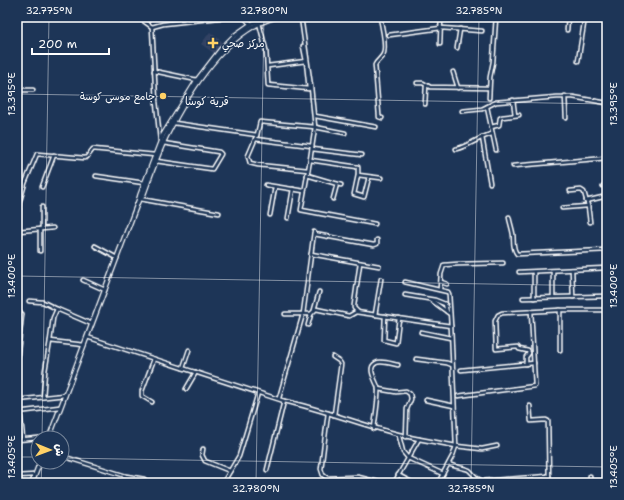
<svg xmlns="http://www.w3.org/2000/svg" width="624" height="500" viewBox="0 0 624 500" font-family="'Shantell Sans','Playpen Sans Arabic',sans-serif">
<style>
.built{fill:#334364}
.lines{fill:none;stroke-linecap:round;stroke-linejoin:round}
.street-casing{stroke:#fff;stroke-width:5.5}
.secondary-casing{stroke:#fff;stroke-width:6}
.street{stroke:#1d3557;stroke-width:2.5}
.secondary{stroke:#1d3557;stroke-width:3.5}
.ticks{fill:none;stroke:#fff;stroke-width:1;stroke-opacity:0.45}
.poi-dot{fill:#ffd166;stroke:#1d3557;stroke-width:1.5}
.labels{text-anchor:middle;stroke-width:3;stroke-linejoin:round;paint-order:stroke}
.poi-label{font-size:10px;fill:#fff;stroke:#1d3557;text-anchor:start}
.neighbourhood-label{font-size:11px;fill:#fff;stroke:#1d3557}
.neatline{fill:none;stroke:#fff;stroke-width:1.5}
.ticks-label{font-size:10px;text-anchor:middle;fill:#fff}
</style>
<rect width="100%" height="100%" fill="#1d3557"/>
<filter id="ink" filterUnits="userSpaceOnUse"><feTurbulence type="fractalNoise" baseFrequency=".025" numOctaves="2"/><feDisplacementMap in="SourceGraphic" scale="8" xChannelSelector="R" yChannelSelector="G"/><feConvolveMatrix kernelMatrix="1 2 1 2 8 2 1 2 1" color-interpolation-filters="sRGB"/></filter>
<g filter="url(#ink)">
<polygon class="built" points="210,32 224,43 215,54 201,44"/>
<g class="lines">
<g class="street-casing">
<g id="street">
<polyline points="138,17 152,27"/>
<polyline points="185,17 186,21"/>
<polyline points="301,17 311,87 315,127 310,160 301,210 375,224"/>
<path d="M 380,17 C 382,28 386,41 384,52 C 383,58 377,60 375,65 L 379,115 L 379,117 L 382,118"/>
<polyline points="259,23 266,50 268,85 309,89 306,61 268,66"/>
<polyline points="152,27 156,102 160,140"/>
<polyline points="152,27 163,24 227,17"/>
<polyline points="567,30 568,17"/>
<polyline points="389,35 441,28 482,31"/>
<polyline points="440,44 441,17"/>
<polyline points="303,46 306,61"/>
<polyline points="457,48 460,29"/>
<polyline points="578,61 585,17"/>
<polyline points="154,71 197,80"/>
<polyline points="453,72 458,88"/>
<polyline points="417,83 423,83 430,87 489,88"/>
<polyline points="17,90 33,90"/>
<polyline points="565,96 566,118"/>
<polyline points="489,98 490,77 493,62 496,17"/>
<polyline points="513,100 515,115"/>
<polyline points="425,104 426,86"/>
<polyline points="487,107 496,150"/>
<polyline points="462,111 482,109 496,102 557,97 573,97 607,103"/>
<polyline points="315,116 376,127"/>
<polyline points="174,123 257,135"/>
<polyline points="491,127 499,125 500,118 502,117 519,115"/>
<polyline points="482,137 490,183"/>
<polyline points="255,139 312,146"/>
<polyline points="312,149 362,155"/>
<path d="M 456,149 C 469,146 479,137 492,134"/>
<polyline points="310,160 358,167 358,175 381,178"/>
<polyline points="156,161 212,169 221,154 219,152 163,143"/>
<polyline points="513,166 607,158"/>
<polyline points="308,170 258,165 250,163 248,156 257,135 260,122 315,127 345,133"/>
<polyline points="307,175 341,185"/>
<polyline points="358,175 354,194 364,197 369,177"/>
<polyline points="96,176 144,183"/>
<polyline points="266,185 304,191"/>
<polyline points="603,186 607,189"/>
<polyline points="42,187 54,155"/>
<polyline points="570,191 581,190 584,192 588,206 590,222"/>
<polyline points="140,199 219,213"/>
<polyline points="333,199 337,184"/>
<polyline points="586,201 607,196"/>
<polyline points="42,207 42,228"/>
<polyline points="562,208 588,206"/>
<polyline points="270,215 275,187"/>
<path d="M 509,217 C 510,223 512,228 513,234 C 514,241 512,248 517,254 L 607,250"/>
<polyline points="288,218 293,189"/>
<polyline points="40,229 40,251"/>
<polyline points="18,231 19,204 25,183 37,154 85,158 87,157 93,149 155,155"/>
<polyline points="18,231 53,228"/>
<polyline points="314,234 374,245 377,244 377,240"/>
<polyline points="95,246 117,258"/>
<polyline points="311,254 379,266"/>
<polyline points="572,270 573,297"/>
<polyline points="519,272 607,268"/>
<polyline points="534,272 534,298"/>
<polyline points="83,280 105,290"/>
<polyline points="405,282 448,292 449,294 451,326"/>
<polyline points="441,282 447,284"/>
<polyline points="440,289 441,274 444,265 458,264 503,263"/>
<polyline points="405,295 435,300 445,304 447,312 450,314"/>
<polyline points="553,297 553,271"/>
<polyline points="523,298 607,296"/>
<polyline points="431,300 446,311"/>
<polyline points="29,301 43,302 57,309"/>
<polyline points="314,310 319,292"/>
<polyline points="358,312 354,308 354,305 360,263"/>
<polyline points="285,314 311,314 316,309 349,316 356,312 451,326 456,446 453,455 438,483"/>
<polyline points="375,315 381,279"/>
<polyline points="385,316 384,340 396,343 399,318"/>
<polyline points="308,325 311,314"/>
<polyline points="421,332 451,338"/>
<path d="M 87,337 L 284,401 C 330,411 373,430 419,439"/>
<polyline points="50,341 53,318 57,309 92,324"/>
<polyline points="560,350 560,310"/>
<polyline points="333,357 339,361 341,364 334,415"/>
<polyline points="416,359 447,363 452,365"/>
<polyline points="17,360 22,314"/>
<polyline points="526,364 526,357 529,353 528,351 519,349 518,347 496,349 495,321 498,315 502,313 560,310 607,310"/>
<polyline points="183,368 189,350"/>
<polyline points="461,370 534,363"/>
<polyline points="186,389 196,372"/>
<polyline points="378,389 396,392 406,391 410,394 411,399 407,409 406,437"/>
<polyline points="458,396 535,386 531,311"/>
<polyline points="43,397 45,371 50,341 84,345"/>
<polyline points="279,398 303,314 314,232"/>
<polyline points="17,400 65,395"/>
<polyline points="426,400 454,406"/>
<polyline points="152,402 142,396 142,391 154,359"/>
<polyline points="530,406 531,421 546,420 548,421 549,483"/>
<polyline points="20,411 23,439"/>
<polyline points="17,412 60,407"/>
<polyline points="328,413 321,469 323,475 327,478 358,477 382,483"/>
<path d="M 374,429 C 375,419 379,396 378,388 C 377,382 366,368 376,363 C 381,360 392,364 398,365"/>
<polyline points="399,436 403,452 408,458 443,474"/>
<polyline points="17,440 49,437"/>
<polyline points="203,449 202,455 205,461 230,471"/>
<polyline points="62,456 126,476 144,479 145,480 145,483"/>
<path d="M 449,464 C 454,467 466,468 469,470 C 474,474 475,479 482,481 L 549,476"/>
<polyline points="267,470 284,401"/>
<polyline points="398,475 413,483"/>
<polyline points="17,476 35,475"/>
<polyline points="590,476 590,483"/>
<polyline points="223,483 239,456 258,393"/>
<polyline points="394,483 419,439 456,446 482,449 497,446"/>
</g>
</g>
<g class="secondary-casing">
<g id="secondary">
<polyline points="244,17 251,24"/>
<polyline points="601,17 607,20"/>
<path d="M 139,199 L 143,196 C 150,177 157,156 166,137 C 188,93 226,30 276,17"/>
<polyline points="49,438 139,199 140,195 163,135 197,80 221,49 234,36 251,24 266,17"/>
<polyline points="32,483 40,462"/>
</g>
</g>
<use href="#street" class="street"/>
<use href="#secondary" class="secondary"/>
</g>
</g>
<path class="ticks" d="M 17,94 L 607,104M 17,276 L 607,286M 42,438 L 49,17M 17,457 L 38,457M 62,458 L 607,467M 41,483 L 42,462M 256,483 L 264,17M 471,483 L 479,17"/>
<g class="poi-dot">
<path d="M211 37h4v4h4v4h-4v4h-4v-4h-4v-4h4z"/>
<circle cx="163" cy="96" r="4"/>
</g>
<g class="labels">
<g class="poi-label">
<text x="222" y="47">مركز صحي</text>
<text x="155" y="100" text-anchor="end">جامع موسى كوسة</text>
</g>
<g class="neighbourhood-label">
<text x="207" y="105">قرية كوسا</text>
</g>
</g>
<rect width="624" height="500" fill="none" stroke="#1d3557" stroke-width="44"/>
<g transform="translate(50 450) rotate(91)"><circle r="19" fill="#1d3557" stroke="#77869a"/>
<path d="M0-3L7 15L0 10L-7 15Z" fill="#ffd166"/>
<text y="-6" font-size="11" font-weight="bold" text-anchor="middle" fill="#ffffff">ش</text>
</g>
<path d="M32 48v6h77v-6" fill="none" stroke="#ffffff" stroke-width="2"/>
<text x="38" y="48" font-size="12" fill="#ffffff" stroke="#1d3557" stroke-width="3" paint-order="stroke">200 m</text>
<rect x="22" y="22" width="580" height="456" class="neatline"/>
<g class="ticks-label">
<text x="49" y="14">32.775°N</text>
<text x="264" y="14">32.780°N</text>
<text x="479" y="14">32.785°N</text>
<text transform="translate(11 94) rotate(-90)" y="4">13.395°E</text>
<text transform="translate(613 104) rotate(-90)" y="4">13.395°E</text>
<text transform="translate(11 276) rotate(-90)" y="4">13.400°E</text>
<text transform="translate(613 286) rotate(-90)" y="4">13.400°E</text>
<text transform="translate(11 457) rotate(-90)" y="4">13.405°E</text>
<text transform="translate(613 467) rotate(-90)" y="4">13.405°E</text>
<text x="256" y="492">32.780°N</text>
<text x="471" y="492">32.785°N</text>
</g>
</svg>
